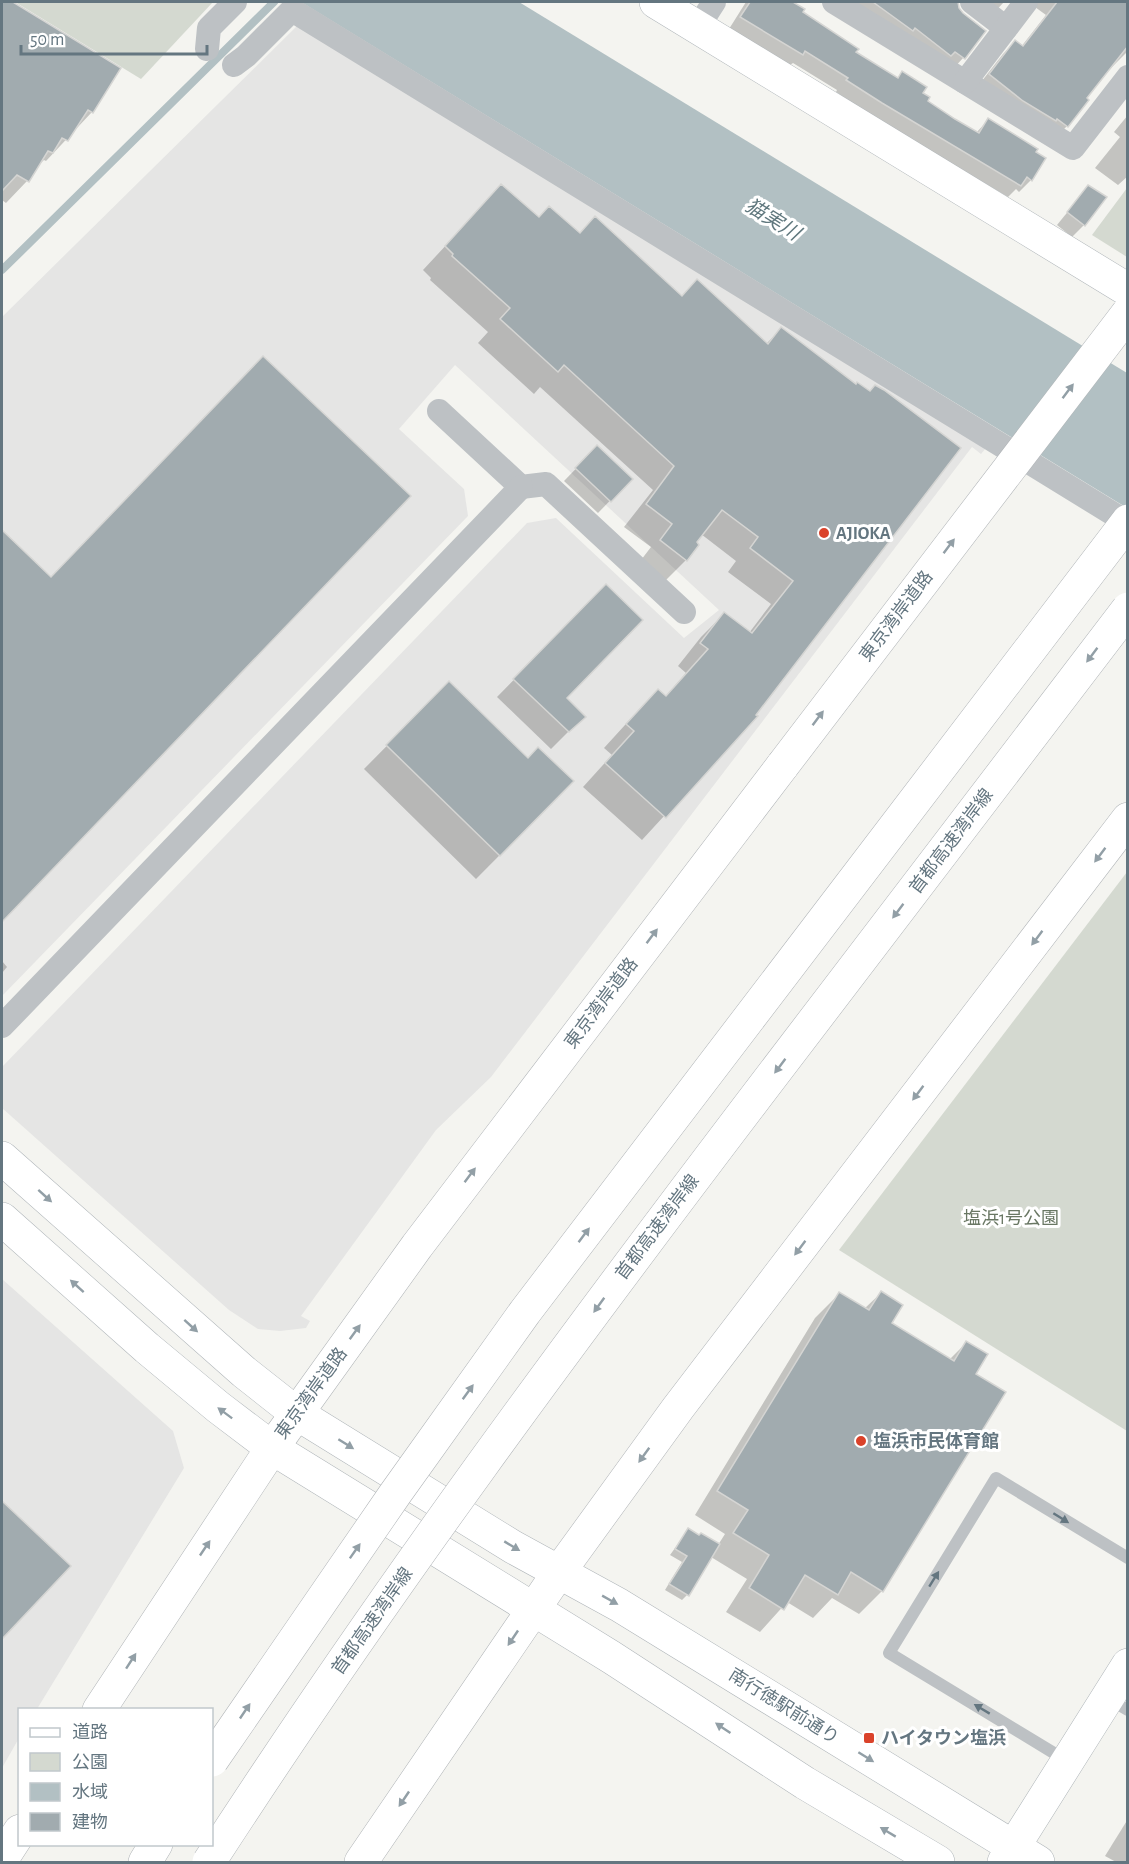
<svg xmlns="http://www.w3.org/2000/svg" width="1129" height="1864" viewBox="0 0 1129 1864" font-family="'Alegreya Sans','Noto Sans JP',sans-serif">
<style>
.built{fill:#e5e5e4}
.green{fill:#d4d9d0}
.water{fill:#b2c0c3}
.shadow{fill:#0003}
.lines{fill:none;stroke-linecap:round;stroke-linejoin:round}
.stream{stroke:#b2c0c3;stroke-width:8}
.building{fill:#a1abaf;stroke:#d5d5d3;stroke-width:1.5}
.secondary-casing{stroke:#afb5b9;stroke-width:34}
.highway-casing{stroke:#b0b4b7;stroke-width:34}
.lane{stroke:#bdc1c4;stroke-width:12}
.street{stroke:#bdc1c4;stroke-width:24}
.secondary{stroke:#fff;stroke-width:33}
.highway{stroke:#fff;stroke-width:33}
.highway-bridge-casing{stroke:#b0b4b7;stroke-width:34;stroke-linecap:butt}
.highway-bridge{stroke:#fff;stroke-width:33}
.oneway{fill:#929fa6}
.oneway2{fill:#647680}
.poi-dot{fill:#da422a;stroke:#fff;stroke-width:2}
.labels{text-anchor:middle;stroke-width:6;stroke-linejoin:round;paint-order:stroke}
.poi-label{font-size:18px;font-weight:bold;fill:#647680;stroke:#fff;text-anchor:start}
.street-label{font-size:18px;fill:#647680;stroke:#fff}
.park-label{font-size:18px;fill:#697763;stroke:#fff}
.water-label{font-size:20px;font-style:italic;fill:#60787e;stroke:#fff}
</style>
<rect width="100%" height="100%" fill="#f4f4f0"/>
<g class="built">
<polygon points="298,25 986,448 981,454 972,447 491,1077 436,1130 301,1316 310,1321 306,1328 280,1331 258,1329 229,1310 2,1108 2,1067 527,523 556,518 684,638 719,610 455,365 399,429 464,489 468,516 2,996 2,317"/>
<polygon points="2,1279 173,1431 184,1468 37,1709 20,1710 19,1738 2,1768"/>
</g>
<g class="green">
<polygon points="15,2 213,2 141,79"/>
<polygon points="1127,188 1127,257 1092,235"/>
<polygon points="1127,872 1127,1431 839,1250"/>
</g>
<polygon class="water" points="301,2 519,2 1127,373 1127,508"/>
<g class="shadow">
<polygon points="2,2 10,2 119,69 92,112 46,161 44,160 35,168 27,181 6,203 2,200"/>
<polygon points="746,2 784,2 857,49 854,53 897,79 902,73 921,93 926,102 976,133 988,120 1031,180 1019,192 1016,189 1008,197 870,115 836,92 837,90 793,63 790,65 729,29"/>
<polygon points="830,2 939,2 953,12 962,14 984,31 963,58 952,70"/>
<polygon points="967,2 1004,2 989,18"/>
<polygon points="1028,2 1128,2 1128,51 1111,68 1110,67 1085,98 1067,126 1055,138 978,86 1003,54 1015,42 1021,47 1046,15"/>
<polygon points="1128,115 1128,176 1118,185 1095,168 1120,137 1114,132"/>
<polygon points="501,186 538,219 579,234 681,297 697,281 766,344 781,329 856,385 754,715 755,717 642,840 583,787 612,755 604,748 635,714 665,697 686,673 678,666 701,637 724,614 749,633 771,604 728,572 736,561 701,534 686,560 663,583 638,564 651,547 624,527 653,490 540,387 534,394 478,343 488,332 430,280 431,278 423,270"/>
<polygon points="1088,187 1105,197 1084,225 1072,237 1057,225"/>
<polygon points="597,447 631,479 598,513 564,481"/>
<polygon points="409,496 2,919 2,545 8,538 50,578"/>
<polygon points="606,586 565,698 583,717 551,749 497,697"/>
<polygon points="449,683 528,760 572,782 476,879 364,769"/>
<polygon points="2,961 7,967 2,973"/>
<polygon points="881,1293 889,1324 949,1360 966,1343 974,1375 882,1591 859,1614 832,1598 813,1618 787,1602 760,1632 726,1612 747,1579 711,1557 687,1595 682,1600 665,1590 682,1562 670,1555 688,1530 718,1545 725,1534 695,1515 815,1318 839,1294 864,1309"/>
<polygon points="2,1504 69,1566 2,1637"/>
<polygon points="1128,1819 1128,1862 1116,1862 1105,1856"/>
</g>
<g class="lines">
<polyline class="stream" points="2,270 274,2"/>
</g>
<g class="building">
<polygon points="2,2 13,2 121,68 93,113 88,110 68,141 62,138 53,153 48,151 29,182 17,175 2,191"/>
<polygon points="750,2 793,2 805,9 803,12 859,49 856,52 898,78 902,71 927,87 923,93 930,97 928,101 955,119 979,133 988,118 1038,149 1036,152 1046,158 1032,181 1027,177 1021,186 882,103 846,80 848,78 805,51 803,55 740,17"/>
<polygon points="873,2 958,2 959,8 963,13 986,31 965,59 955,52 951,56 915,28 913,31"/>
<polygon points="1057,2 1128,2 1128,46 1087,98 1089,100 1068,127 1057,119 1056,121 1023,101 989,74 1015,40 1023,46"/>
<polygon points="501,184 539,217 549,206 580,233 595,216 682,296 697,279 768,344 781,327 856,384 857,382 870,391 875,385 884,390 961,448 756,715 758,716 666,818 605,763 634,731 626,724 658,689 666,696 708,649 700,643 724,612 752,633 793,581 750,548 758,537 722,510 697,542 699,545 687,561 660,540 672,524 646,504 674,466 564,365 558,372 500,319 510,308 452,256 453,254 445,246"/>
<polygon points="1088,185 1107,197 1085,226 1067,212"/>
<polygon points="263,356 411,496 2,922 2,530 51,577"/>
<polygon points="597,445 633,479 611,502 575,468"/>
<polygon points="606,584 643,620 567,698 586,717 569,732 513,679"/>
<polygon points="449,681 528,758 538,747 574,781 500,856 386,745"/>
<polygon points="881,1291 903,1305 892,1323 954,1361 966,1341 988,1354 976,1374 1006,1392 883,1592 851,1572 838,1595 805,1575 784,1610 749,1588 769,1555 733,1533 748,1510 717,1491 839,1292 869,1310"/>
<polygon points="2,1501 71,1566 2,1639"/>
<polygon points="688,1528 699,1535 701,1533 720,1544 689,1596 669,1584 687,1556 675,1549"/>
</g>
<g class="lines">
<g class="secondary-casing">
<g id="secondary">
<polyline points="656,2 1128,290"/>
<polyline points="2,1158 244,1372 296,1413 513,1547 619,1605 1038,1862"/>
<polyline points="2,1219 147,1348 218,1407 272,1448 611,1657 805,1783 938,1862"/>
<polyline points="1004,1862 1128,1665"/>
</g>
</g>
<g class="highway-casing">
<g id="highway">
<polyline points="99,1710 272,1448 417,1246 783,765"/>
<polyline points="2,1859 20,1831"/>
<polyline points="145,1862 156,1844"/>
<polyline points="361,1862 559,1572 678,1408 1128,819"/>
</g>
</g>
<g class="lane">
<polyline points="1109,1699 1128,1710"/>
<polyline points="1067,1761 889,1653 996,1478 1128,1558"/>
</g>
<g class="street">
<polyline points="834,2 1073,148 1128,77"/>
<polyline points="972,2 1006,28"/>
<polyline points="698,27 714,2"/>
<polyline points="207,49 209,28 235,2"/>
<polyline points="234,65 246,56 292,10 1128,523"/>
<polyline points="965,82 1026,2"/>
<polyline points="439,411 521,487 546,484 684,612"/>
<polyline points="2,1026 521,487"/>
</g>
<use href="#secondary" class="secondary"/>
<use href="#highway" class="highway"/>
<g class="highway-bridge-casing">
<g id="highway-bridge">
<polyline points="783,765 1128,313"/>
<polyline points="212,1760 395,1494 525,1312 1128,521"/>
<path d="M 209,1862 C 383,1593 574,1336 768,1081 C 888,924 1008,766 1128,609"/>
</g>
</g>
<use href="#highway-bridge" class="highway-bridge"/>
</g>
<defs><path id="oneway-solid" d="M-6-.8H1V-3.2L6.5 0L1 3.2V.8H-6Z" transform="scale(1.5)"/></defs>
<g class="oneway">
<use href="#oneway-solid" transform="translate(1068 391) rotate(-53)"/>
<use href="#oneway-solid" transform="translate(949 546) rotate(-53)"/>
<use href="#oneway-solid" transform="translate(1092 655) rotate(127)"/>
<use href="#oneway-solid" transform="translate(818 718) rotate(-53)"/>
<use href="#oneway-solid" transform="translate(1100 855) rotate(127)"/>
<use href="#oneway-solid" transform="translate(898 911) rotate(127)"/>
<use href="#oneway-solid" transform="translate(652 936) rotate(-53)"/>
<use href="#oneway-solid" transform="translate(1037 938) rotate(127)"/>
<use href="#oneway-solid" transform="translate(780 1066) rotate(127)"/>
<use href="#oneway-solid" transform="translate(918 1093) rotate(127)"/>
<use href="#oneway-solid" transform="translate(470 1175) rotate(-53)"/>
<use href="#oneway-solid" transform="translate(45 1196) rotate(42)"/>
<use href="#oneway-solid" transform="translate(584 1235) rotate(-53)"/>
<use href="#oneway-solid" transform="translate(800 1248) rotate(127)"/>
<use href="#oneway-solid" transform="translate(77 1286) rotate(-138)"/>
<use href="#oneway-solid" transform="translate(599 1305) rotate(126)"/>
<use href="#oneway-solid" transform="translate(191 1326) rotate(42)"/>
<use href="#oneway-solid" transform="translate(355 1332) rotate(-54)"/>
<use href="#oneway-solid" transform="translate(468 1392) rotate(-54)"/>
<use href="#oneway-solid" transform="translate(225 1413) rotate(-143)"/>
<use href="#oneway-solid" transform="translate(346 1444) rotate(32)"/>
<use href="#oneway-solid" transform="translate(644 1455) rotate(126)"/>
<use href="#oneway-solid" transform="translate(512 1546) rotate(31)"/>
<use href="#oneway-solid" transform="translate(205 1548) rotate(-56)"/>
<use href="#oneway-solid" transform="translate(355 1551) rotate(-55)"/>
<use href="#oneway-solid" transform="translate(610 1600) rotate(29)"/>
<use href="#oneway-solid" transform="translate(513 1638) rotate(124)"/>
<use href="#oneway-solid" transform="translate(131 1661) rotate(-57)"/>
<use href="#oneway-solid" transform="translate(245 1711) rotate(-56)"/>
<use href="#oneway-solid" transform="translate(723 1728) rotate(-146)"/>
<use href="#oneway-solid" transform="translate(866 1757) rotate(32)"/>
<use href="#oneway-solid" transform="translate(404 1799) rotate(124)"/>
<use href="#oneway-solid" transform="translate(888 1832) rotate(-149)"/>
</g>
<g class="oneway2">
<use href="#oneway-solid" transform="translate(1061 1518) rotate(32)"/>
<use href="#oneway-solid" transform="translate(934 1579) rotate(-58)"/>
<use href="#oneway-solid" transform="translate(982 1709) rotate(-149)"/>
</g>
<g class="poi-dot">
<circle cx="824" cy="533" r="6"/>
<circle cx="861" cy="1441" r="6"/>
<rect x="863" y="1732" width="12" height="12" rx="3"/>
</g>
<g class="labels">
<g class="poi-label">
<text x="836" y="539">AJIOKA</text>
<text x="873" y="1447">塩浜市民体育館</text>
<text x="881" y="1744">ハイタウン塩浜</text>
</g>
<g class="street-label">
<text transform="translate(896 616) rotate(-53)" y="6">東京湾岸道路</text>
<text transform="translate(951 841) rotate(-53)" y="6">首都高速湾岸線</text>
<text transform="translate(601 1003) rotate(-53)" y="6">東京湾岸道路</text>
<text transform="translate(657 1227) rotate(-53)" y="6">首都高速湾岸線</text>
<text transform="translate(311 1393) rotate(-54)" y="6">東京湾岸道路</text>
<text transform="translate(372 1621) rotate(-55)" y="6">首都高速湾岸線</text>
<text transform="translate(784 1706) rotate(32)" y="6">南行徳駅前通り</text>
</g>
<g class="park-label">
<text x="1011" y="1224">塩浜1号公園</text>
</g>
<g class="water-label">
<text transform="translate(773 219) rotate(32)" y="7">猫実川</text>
</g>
</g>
<rect width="1129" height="1864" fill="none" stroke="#647680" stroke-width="6"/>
<rect x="18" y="1708" width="195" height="138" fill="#ffffff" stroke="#c1c8cc" stroke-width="1.5"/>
<rect x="30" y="1728" width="30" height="9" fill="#ffffff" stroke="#c1c8cc" stroke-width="1.5"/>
<text x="72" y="1738" font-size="18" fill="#647680">道路</text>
<rect x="30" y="1753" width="30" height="18" fill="#d4d9d0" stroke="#c1c8cc" stroke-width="1.5"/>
<text x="72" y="1768" font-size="18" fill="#647680">公園</text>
<rect x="30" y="1783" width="30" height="18" fill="#b2c0c3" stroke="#c1c8cc" stroke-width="1.5"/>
<text x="72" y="1798" font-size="18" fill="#647680">水域</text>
<rect x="30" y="1813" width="30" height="18" fill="#a1abaf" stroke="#c1c8cc" stroke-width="1.5"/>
<text x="72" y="1828" font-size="18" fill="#647680">建物</text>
<path d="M21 45v9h186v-9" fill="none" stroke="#647680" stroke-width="3"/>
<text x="30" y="45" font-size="18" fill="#647680" stroke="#ffffff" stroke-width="4.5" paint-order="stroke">50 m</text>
</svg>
